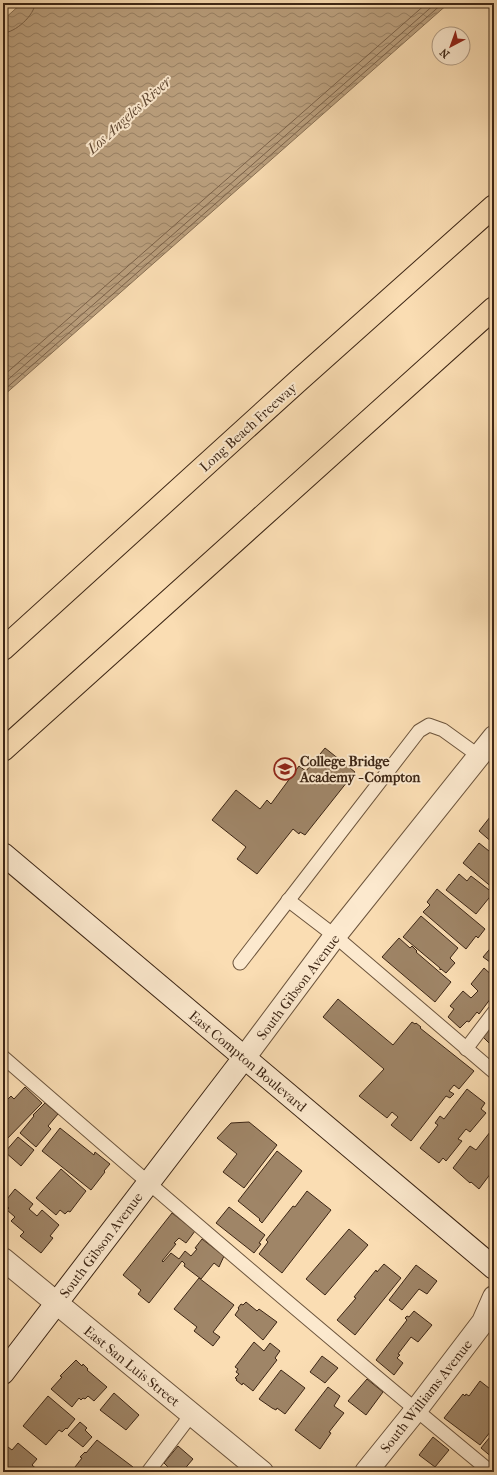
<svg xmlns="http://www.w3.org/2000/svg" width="497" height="1475" viewBox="0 0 497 1475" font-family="'IM FELL French Canon',serif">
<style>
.water{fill:url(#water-waves);stroke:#886f53}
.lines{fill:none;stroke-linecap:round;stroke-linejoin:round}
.shore{stroke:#7c6249;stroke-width:1}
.building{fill:#9f8567;stroke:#3d2615}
.lane-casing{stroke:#6c543c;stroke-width:15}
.street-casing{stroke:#6c543c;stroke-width:24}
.secondary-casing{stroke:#3d2615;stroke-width:24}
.highway-casing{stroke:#3d2615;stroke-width:24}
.lane{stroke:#fce9ce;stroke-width:13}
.street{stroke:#fce9ce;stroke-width:22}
.secondary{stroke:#fce9ce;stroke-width:22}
.highway{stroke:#faddb3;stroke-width:22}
.labels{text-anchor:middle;stroke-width:4;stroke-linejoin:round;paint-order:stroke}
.street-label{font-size:14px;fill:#3d2615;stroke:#fce9ce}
.poi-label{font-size:14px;font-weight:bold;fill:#3d2615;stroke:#fce9ce;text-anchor:start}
.water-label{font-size:15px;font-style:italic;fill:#624a34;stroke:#fce9ce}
</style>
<defs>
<pattern id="water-waves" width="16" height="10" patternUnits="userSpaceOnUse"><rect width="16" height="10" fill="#ba9f7d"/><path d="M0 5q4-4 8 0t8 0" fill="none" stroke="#988165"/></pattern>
</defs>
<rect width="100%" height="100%" fill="#faddb3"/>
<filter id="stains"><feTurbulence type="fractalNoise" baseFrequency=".005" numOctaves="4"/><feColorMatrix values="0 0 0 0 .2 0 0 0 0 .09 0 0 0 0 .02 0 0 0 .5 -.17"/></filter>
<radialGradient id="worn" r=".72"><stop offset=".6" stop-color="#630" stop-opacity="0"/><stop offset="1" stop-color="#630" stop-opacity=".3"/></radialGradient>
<polygon class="water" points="22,3 449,3 3,396 3,20"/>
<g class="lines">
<g class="shore">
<path d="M 3,33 C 15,33 35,15 35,3"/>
<polyline points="3,376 427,3"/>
<polyline points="3,384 436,3"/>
<polyline points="3,391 443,3"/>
</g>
</g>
<g class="building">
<polygon points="325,748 355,772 305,835 300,832 299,834 293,829 257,874 237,859 246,847 212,820 236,790 260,809 267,800 271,804 299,766 306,771"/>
<polygon points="494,812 494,844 479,831"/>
<polygon points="479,843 494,855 494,889 463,863"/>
<polygon points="459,874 467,881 471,876 493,893 476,914 446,890"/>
<polygon points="437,889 485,929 478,938 476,936 466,949 423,912 430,905 427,902"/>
<polygon points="421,916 458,948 450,958 455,963 446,973 441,969 440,970 440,968 403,937"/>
<polygon points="399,938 410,948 412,946 417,951 416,952 451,982 435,1002 382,957"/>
<polygon points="494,944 494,965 483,957"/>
<polygon points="484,968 494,977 494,994 479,1014 477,1012 469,1022 467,1021 460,1028 448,1017 454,1009 450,1006 463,991 471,998 478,991 471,984"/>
<polygon points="338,999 393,1045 412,1022 415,1024 416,1023 421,1027 420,1028 474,1071 459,1089 454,1085 449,1091 454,1094 450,1098 446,1096 411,1141 391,1125 398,1117 392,1112 387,1118 359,1096 384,1069 323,1017"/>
<polygon points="494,1022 494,1048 482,1036"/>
<polygon points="25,1087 42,1103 3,1143 3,1104 11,1096 14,1099"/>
<polygon points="467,1089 485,1103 481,1109 486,1113 470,1132 466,1129 458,1139 462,1141 446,1161 443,1158 439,1163 420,1148 438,1125 435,1123 440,1116 444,1119"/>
<polygon points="45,1103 58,1114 48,1126 51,1129 36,1147 20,1133 34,1116 33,1115"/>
<polygon points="249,1122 277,1145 244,1188 223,1172 237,1154 217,1138 231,1123"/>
<polygon points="494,1127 494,1169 479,1189 471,1182 470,1183 453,1168 470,1146 476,1150"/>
<polygon points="60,1128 94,1155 95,1152 110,1164 104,1171 105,1172 91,1190 42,1151"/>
<polygon points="18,1137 34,1150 21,1166 5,1152"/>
<polygon points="277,1151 302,1171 262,1223 259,1220 260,1219 238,1201"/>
<polygon points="61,1169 86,1191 70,1212 68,1211 65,1214 60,1210 56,1215 36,1198"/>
<polygon points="15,1189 33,1204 29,1209 37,1216 42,1210 59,1225 50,1236 53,1238 41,1253 20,1236 24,1232 11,1221 15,1217 7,1210 9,1208 3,1204"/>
<polygon points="307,1191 331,1210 282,1273 259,1254 268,1242 266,1240 293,1206 295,1207"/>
<polygon points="229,1207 265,1235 259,1243 261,1244 254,1253 216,1223"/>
<polygon points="172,1213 195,1231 186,1243 179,1238 174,1243 176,1244 162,1261 163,1262 171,1253 179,1259 185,1251 191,1256 197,1249 195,1248 202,1239 224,1256 219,1267 214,1263 201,1279 184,1266 185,1264 182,1261 149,1303 138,1294 141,1290 123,1275"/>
<polygon points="349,1229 368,1245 325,1295 306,1279"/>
<polygon points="384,1264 401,1278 355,1335 337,1320 356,1298 354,1297 376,1270 377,1272"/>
<polygon points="416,1265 437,1281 427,1294 419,1289 402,1310 389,1300"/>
<polygon points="199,1278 234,1305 213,1332 220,1337 213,1346 194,1331 197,1327 174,1309"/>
<polygon points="246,1302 257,1311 259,1309 277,1322 263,1340 235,1315 239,1309 238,1308 241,1304 243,1305"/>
<polygon points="414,1311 432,1325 418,1342 411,1337 398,1354 400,1355 397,1358 403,1363 394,1375 376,1360 407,1320 405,1318 407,1316 409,1317"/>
<polygon points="254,1342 264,1351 270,1343 280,1351 275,1358 277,1360 253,1391 243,1383 242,1385 236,1380 237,1379 235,1378 239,1374 236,1372 238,1369 235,1367"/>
<polygon points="322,1356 338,1368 325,1383 310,1372"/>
<polygon points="76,1360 82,1366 83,1364 88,1369 87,1370 107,1387 94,1401 88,1396 85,1399 83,1398 81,1400 79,1398 72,1407 51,1389 62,1377 60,1376"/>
<polygon points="281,1370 305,1388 285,1414 277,1408 276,1410 272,1408 259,1399"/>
<polygon points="367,1379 383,1392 366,1415 348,1401"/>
<polygon points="480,1381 494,1392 491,1397 494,1399 494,1427 480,1445 444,1418 463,1394 465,1396 466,1394 469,1396"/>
<polygon points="328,1387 340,1396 334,1406 344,1413 329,1432 331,1433 320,1449 295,1430"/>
<polygon points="114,1393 139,1415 126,1430 100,1410"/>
<polygon points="48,1396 75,1419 67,1429 66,1428 62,1432 59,1430 46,1445 23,1426"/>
<polygon points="80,1422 87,1428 85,1430 92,1437 83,1447 68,1435"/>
<polygon points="494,1432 494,1459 481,1448"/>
<polygon points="433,1437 449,1450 435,1467 419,1455"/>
<polygon points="97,1440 133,1467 129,1472 81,1472 75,1467 82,1458 80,1457 85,1452 86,1453"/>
<polygon points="18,1443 37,1459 32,1465 40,1472 3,1472 3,1453 8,1447 12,1450"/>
<polygon points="178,1446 193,1459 182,1472 164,1472 168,1467 164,1463"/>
</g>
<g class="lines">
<g class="lane-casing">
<g id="lane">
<polyline points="288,900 335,936 494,1072"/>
<polyline points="240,963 419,731 429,725 443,730 479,756"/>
<polyline points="466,1049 494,1012"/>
<path d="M 3,1057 C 164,1197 326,1336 491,1472"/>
<polyline points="148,1472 191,1415"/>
</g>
</g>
<g class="street-casing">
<g id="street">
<polyline points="244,1058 335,936 494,737"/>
<polyline points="3,1259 262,1472"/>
<polyline points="366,1472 416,1410 483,1322 494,1297"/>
</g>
</g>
<g class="secondary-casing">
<g id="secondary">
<polyline points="3,854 494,1268"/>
<polyline points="3,1373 244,1058"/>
</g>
</g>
<g class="highway-casing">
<g id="highway">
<polyline points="3,649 298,381 494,206"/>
<polyline points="3,750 494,308"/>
</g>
</g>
<use href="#lane" class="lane"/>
<use href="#street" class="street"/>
<use href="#secondary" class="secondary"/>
<use href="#highway" class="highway"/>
</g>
<defs>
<g id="school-ring" transform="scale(1.15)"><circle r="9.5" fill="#fce9ce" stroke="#8f2418" stroke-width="1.5"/><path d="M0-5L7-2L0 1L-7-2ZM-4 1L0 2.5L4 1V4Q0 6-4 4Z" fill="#8f2418"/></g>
</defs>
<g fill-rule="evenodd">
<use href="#school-ring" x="285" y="769"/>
</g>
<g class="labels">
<g class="street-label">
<text transform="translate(248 427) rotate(-42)" y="5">Long Beach Freeway</text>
<text transform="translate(298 987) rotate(-53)" y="5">South Gibson Avenue</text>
<text transform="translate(248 1061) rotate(40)" y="5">East Compton Boulevard</text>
<text transform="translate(101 1245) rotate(-53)" y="5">South Gibson Avenue</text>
<text transform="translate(132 1366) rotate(39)" y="5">East San Luis Street</text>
<text transform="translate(426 1396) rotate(-52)" y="5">South Williams Avenue</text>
</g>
<g class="poi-label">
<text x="300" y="766">College Bridge<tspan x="300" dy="16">Academy - Compton</tspan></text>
</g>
<g class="water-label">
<text transform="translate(129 115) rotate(-42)" y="5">Los Angeles River</text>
</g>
</g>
<rect width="497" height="1475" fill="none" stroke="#faddb3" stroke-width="16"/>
<rect x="4" y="4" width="489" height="1467" fill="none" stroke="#3d2615" stroke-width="2"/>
<rect x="8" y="8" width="481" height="1459" fill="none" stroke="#3d2615"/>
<g transform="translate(451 46) rotate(221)"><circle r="19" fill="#fce9ce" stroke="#b09b84"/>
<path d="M0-3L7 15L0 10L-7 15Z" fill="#8f2418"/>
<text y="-6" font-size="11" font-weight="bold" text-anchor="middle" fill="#3d2615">N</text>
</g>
<rect width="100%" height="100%" filter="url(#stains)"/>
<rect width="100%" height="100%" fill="url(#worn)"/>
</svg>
